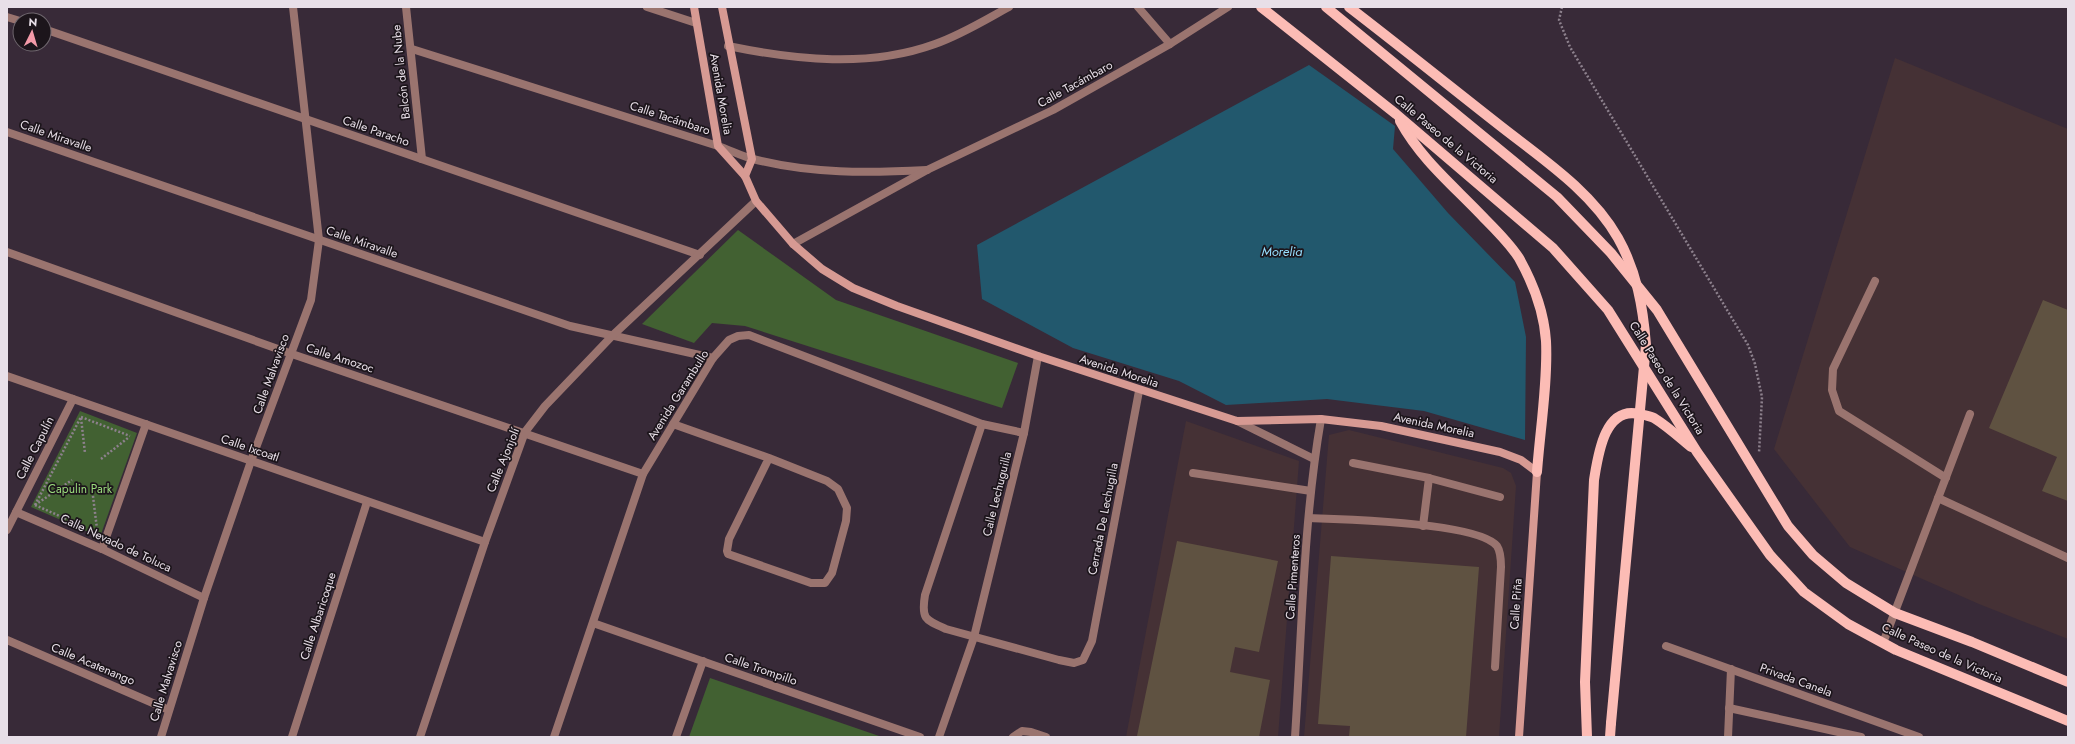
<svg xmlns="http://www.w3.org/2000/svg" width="2075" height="744" viewBox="0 0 2075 744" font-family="Jost,sans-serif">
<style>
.industrial{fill:#453135}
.green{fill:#426132}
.water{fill:#22586d}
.building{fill:#5f5241}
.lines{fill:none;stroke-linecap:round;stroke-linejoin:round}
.path{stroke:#8d818d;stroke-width:2.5;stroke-dasharray:2 2;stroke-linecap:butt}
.service{stroke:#9a746f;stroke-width:8}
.minor{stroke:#9a746f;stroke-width:8}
.secondary{stroke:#d79a93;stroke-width:8}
.primary{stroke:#fcbcb5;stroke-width:10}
.primary-bridge{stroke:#fcbcb5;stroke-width:10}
.labels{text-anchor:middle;stroke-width:3.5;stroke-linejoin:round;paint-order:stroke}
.street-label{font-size:12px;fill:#e8dfe8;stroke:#1c151b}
.park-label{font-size:12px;fill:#9ada7c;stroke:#1c151b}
.water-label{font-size:13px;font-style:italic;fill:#96ddfd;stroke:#1c151b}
</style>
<rect width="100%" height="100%" fill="#382a38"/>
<g class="industrial">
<polygon points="1895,58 2068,129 2068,639 1979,604 1850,547 1774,449"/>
<polygon points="1186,421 1299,461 1278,737 1126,737"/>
<polygon points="1349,430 1503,468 1511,473 1516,486 1499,737 1304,737 1329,435"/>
</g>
<g class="green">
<polygon points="738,230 836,300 1018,363 1002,408 745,326 712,323 694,343 642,324"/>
<polygon points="80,411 137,433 100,537 31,507"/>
<polygon points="710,678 882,737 689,737"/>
</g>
<polygon class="water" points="1309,65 1395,126 1393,149 1448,213 1515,282 1526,337 1525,440 1424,411 1327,399 1226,405 1179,381 1073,348 982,299 977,245"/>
<g class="building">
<polygon points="2043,300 2068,310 2068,501 2042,491 2057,457 1989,428"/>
<polygon points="1177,541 1278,561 1259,652 1235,647 1230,672 1270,680 1259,737 1137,736"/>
<polygon points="1331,556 1479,567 1466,737 1349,737 1350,726 1318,724"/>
</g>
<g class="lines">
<g class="path">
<polyline points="1562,7 1559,20 1570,47 1748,345 1755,364 1762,397 1759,453"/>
<polyline points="81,417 130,436"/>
<polyline points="81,418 85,453"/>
<polyline points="101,459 128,438"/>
<polyline points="92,488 97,529"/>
<polyline points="35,505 81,417"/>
<polyline points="35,505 82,526"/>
<polyline points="35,505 72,480"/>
</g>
<g class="service">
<polyline points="1875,281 1833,369 1832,390 1839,411 1946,478"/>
<polyline points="1353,463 1429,478 1500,497"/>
<polyline points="1193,473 1311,491"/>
<polyline points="1938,498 2068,558"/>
<path d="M 1309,518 C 1341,519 1478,522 1497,546 C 1501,552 1501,560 1501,567 L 1495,667"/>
<polyline points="1423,526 1429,478"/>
<polyline points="1883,643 1970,414"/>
<polyline points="1013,737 1022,731 1031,732 1046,737"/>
</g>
<g class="minor">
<polyline points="406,7 422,159"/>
<polyline points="647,7 696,23"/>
<polyline points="1138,7 1170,44"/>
<polyline points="7,17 20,21"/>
<polyline points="44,29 700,255"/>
<path d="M 728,46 C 796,60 869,68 935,44 C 961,35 985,20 1009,7"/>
<path d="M 412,49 L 718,146 C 730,150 741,156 753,159 C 810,174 869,173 927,170"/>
<polyline points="7,132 570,326 713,358"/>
<polyline points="793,244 927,170 1053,110 1170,44 1228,7"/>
<polyline points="7,252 292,354 643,474"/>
<polyline points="7,376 485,542"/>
<polyline points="1237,421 1314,459"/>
<polyline points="673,424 769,458 827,481 838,489 847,508 846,521 832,573 825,583 811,583 728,554 727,551 729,539 769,458"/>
<path d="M 982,424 L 925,595 C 921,619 925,620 946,629 L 1059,660 L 1074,663 L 1083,660 L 1092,641 L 1139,391"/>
<polyline points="16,512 102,549 204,598"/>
<polyline points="7,530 73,399"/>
<polyline points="102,549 146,424"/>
<polyline points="593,623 920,737"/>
<polyline points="7,640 169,710"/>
<polyline points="1666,646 1919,737"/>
<polyline points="1729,708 1861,737"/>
<polyline points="161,737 204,598 251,461 311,300 319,240 293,7"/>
<polyline points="292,737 367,502"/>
<polyline points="420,737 485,542 525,432 545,406 612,336 756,201"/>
<polyline points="554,737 643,474 713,358 729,340 738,336 749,335 982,424 1024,433"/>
<polyline points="676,737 703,661"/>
<polyline points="939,737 974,637 1024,433 1038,356"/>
<path d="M 1295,737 C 1302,631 1303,524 1321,419"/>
<polyline points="1728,737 1731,669"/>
</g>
<g class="secondary">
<polyline points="694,7 718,146 745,176 756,201 793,244 822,269 853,288 897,306 1038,356 1237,421 1321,419 1381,426 1500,452 1521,460 1537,472 1519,737"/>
<polyline points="722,7 752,159 745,176"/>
</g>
<g class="primary">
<polyline points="1261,7 1396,114 1553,248 1608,310 1697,452 1770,555 1804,592 1848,624 1896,650 2068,721"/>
<polyline points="1326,7 1557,197 1611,253 1657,310 1788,526 1813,555 1846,583 1895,613 1972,642 2068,682"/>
<path d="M 1400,121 C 1422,161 1454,186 1485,219 C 1497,231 1510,244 1519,258 C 1533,283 1544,312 1546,341 C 1548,381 1540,431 1537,472"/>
<path d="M 1587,737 L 1585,682 L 1594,480 C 1598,456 1604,406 1639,414 C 1644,415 1650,416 1654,418 C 1667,426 1679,437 1691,447"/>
<polyline points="1610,737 1611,723"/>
</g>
<path class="primary-bridge" d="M 1349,7 C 1401,47 1452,88 1503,128 C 1544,160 1592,192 1618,238 C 1637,272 1643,307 1646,345 L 1611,723"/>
</g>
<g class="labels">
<g class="street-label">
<text transform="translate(401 72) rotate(-96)" y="4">Balcón de la Nube</text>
<text transform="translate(1075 84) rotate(-29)" y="4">Calle Tacámbaro</text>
<text transform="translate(721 94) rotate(80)" y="4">Avenida Morelia</text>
<text transform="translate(670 118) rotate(18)" y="4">Calle Tacámbaro</text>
<text transform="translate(376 131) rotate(19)" y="4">Calle Paracho</text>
<text transform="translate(56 136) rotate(19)" y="4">Calle Miravalle</text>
<text transform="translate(1446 139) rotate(40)" y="4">Calle Paseo de la Victoria</text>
<text transform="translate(362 242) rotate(19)" y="4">Calle Miravalle</text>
<text transform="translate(340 358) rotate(18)" y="4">Calle Amozoc</text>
<text transform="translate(1119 371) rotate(18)" y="4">Avenida Morelia</text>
<text transform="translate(271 374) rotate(-70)" y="4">Calle Malvavisco</text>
<text transform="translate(1667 378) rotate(58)" y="4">Calle Paseo de la Victoria</text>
<text transform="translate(678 395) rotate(-58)" y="4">Avenida Garambullo</text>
<text transform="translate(1434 425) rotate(12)" y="4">Avenida Morelia</text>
<text transform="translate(35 448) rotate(-63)" y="4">Calle Capulín</text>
<text transform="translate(250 448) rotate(19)" y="4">Calle Ixcoatl</text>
<text transform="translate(503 460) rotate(-68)" y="4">Calle Ajonjolí</text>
<text transform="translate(997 494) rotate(-76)" y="4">Calle Lechuguilla</text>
<text transform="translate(1103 519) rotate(-79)" y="4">Cerrada De Lechugilla</text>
<text transform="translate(116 543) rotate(25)" y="4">Calle Nevado de Toluca</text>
<text transform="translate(1293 577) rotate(-86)" y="4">Calle Pimenteros</text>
<text transform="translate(1516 604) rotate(-86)" y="4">Calle Piña</text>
<text transform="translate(318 616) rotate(-72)" y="4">Calle Albaricoque</text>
<text transform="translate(1942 653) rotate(24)" y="4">Calle Paseo de la Victoria</text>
<text transform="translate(93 664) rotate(23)" y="4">Calle Acatenango</text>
<text transform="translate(761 669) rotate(19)" y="4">Calle Trompillo</text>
<text transform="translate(1796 680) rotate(20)" y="4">Privada Canela</text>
<text transform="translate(166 681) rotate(-73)" y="4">Calle Malvavisco</text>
</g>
<g class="park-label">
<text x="80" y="493">Capulin Park</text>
</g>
<g class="water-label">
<text x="1282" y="256">Morelia</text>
</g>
</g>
<rect width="2075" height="744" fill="none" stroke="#e8dfe8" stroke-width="16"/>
<g transform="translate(32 32) rotate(5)"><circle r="19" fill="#1c151b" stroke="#6e666d"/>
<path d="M0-3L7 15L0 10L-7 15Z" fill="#f39aa8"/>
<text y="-6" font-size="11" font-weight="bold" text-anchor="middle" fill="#e8dfe8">N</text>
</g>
</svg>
